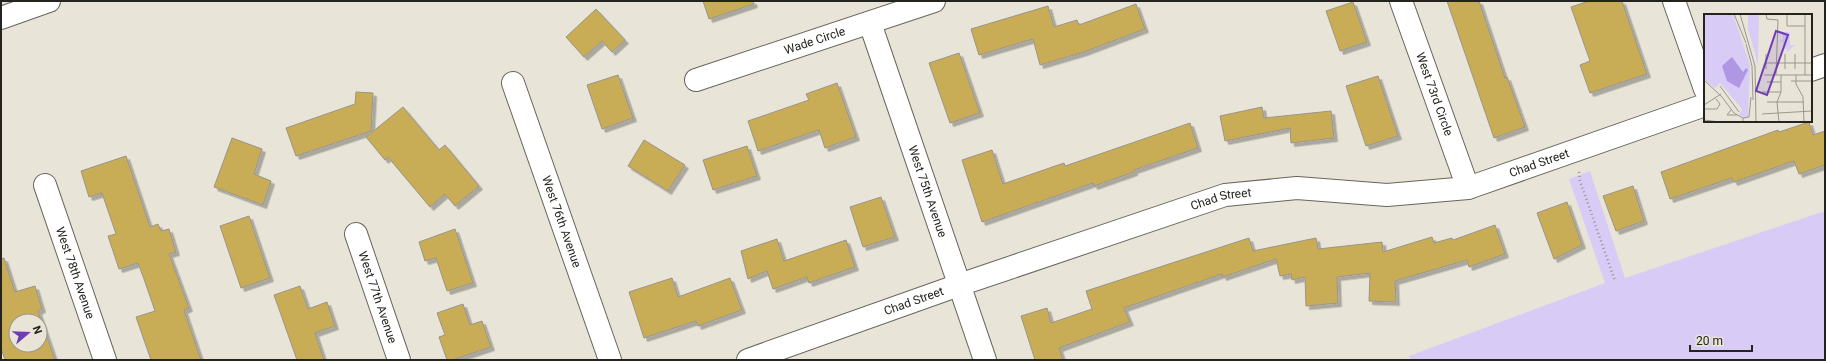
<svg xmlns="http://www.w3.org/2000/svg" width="1826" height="361" viewBox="0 0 1826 361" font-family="Roboto,sans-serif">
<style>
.green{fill:#d8ccf6}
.building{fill:#c9ac56;stroke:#99958a;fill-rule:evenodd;filter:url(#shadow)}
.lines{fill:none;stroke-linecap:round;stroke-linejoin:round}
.minor-casing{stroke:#69655b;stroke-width:24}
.highway-casing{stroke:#69655b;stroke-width:24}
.path{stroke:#99968d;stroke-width:2.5;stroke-dasharray:1 3;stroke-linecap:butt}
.minor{stroke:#fff;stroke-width:22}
.highway{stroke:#fff;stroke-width:22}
.labels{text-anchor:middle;stroke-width:4;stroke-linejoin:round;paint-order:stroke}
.street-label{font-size:12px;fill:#24231e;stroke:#e8e4d8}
.inset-road{fill:none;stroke:#9a978e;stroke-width:1}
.view{fill:#6e3db4;fill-opacity:0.15;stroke:#6e3db4;stroke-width:2}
.inset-edge{fill:none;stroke:#24231e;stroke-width:2}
</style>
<defs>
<filter id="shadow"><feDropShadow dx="3.5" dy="3.5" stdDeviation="0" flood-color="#0004"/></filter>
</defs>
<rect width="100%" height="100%" fill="#e8e4d8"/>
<polygon class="green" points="1590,171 1625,278 1825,211 1825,360 1411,360 1409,356 1605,283 1569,179"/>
<g class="building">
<polygon points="703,1 753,1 754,4 709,19"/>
<polygon points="1447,1 1479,1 1505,78 1507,77 1525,127 1494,138"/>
<polygon points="1589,1 1622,1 1647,74 1590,93 1580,65 1590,61 1571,7"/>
<polygon points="1353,2 1367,42 1340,51 1326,11"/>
<polygon points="1136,4 1145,29 1084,52 1040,65 1033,39 979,55 971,29 1048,6 1054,27 1077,20 1079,25"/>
<polygon points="596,9 625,40 612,52 602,41 584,57 566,37"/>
<polygon points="959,53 980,113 950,123 929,63"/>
<polygon points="618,75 633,118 602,129 587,85"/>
<polygon points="1378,76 1398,136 1366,146 1346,86"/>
<polygon points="837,83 856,137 825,148 819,130 758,151 748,121 809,100 806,94"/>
<polygon points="356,92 373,93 371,131 296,156 286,128 355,104"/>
<polygon points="403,107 439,150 445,145 479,186 455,206 445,194 430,207 388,157 385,160 366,137"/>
<polygon points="1262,107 1264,118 1331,111 1334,138 1291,143 1290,128 1225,141 1220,116"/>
<polygon points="1809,122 1813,135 1825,131 1825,165 1799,174 1794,161 1734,182 1732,178 1670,199 1661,172 1778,130 1779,132"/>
<polygon points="1190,123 1198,148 1134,170 1134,172 1094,186 1093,183 982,222 962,160 992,150 1003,184 1064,163 1065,166"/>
<polygon points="232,138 262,149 254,174 271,181 263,205 214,187"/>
<polygon points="644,140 685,165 668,191 628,166"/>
<polygon points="747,146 757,176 713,190 703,160"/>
<polygon points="126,156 150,227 158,224 161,231 169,229 176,252 169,254 189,308 184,310 201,360 151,360 136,317 155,311 144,279 138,263 119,269 108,236 116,234 102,193 89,197 81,171"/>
<polygon points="1633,186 1644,221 1616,231 1603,196"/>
<polygon points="881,197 895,237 863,247 850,207"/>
<polygon points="1567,202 1582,245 1554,259 1537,213"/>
<polygon points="249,216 270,278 241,288 220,226"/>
<polygon points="1495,225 1505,254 1469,267 1467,260 1395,281 1396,302 1369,301 1370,273 1337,277 1338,303 1306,306 1305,277 1292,280 1291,274 1280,276 1276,259 1223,277 1222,274 1124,308 1130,322 1059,348 1063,360 1035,360 1021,316 1047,308 1051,323 1092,309 1086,291 1249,238 1253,251 1316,238 1318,249 1382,242 1383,252 1432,237 1434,243 1452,238 1453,240"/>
<polygon points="455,229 473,283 447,291 436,258 425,261 419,242"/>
<polygon points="777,239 784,261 846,240 855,267 809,283 807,277 773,289 767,271 748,279 741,251"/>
<path d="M 4,258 L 15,292 L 35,286 L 42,309 L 38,311 L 55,360 L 5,360 L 1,348 L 1,259 ZM 16,321 L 40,321 L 40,345 L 16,345 Z"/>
<polygon points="672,278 678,297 730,278 742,310 698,326 696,321 644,338 629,292"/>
<polygon points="300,286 308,309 327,302 335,326 315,333 324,360 297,360 274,295"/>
<polygon points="463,304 470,325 482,321 491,347 452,360 447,360 439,337 445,335 437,313"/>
</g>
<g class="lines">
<g class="minor-casing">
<g id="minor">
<path id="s1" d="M 1401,1 L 1468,188"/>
<polyline points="1674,1 1705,89"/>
<path id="s2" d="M 870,23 L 985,360"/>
<polyline points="1811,70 1825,65"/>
<path id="s3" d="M 696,80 L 934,1"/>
<path id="s4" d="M 513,83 L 610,360"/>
<path id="s5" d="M 45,185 L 105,360"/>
<path id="s6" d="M 356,234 L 399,360"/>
<path id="s7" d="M 748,360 L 959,285 L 1225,195 L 1297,188 L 1387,195 L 1468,188 L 1705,105"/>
</g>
</g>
<g class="highway-casing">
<polyline id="highway" points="1,18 49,1"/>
</g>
<polyline class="path" points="1579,172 1580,181 1615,281"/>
<use href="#minor" class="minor"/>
<use href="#highway" class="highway"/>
</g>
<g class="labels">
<g class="street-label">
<text dy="4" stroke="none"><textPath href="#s3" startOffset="125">Wade Circle</textPath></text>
<text dy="4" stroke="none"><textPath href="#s1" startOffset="99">West 73rd Circle</textPath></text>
<text dy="4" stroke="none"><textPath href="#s7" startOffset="824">Chad Street</textPath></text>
<text dy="4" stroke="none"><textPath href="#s2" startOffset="178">West 75th Avenue</textPath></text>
<text dy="4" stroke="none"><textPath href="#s7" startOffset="500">Chad Street</textPath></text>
<text dy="4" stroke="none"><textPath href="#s4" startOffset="147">West 76th Avenue</textPath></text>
<text dy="4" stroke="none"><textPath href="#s5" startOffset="93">West 78th Avenue</textPath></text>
<text dy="4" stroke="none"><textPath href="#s6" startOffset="67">West 77th Avenue</textPath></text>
<text dy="4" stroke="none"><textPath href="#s7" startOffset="176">Chad Street</textPath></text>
</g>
</g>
<g transform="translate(1704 14)">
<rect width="108" height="108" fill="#e8e4d8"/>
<path d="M 0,0 L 29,0 L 46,51 L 44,104 L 35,101 L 38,95 L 16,69 L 11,74 L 0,65 ZM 44,0 L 55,0 L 54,51 L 44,14 ZM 79,18 L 86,18 L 86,31 L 91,31 L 82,39 L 83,35 L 79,35 L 79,28 L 75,27 L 79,26 Z" fill="#d8ccf6"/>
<path d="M 28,43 L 39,58 L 42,54 L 44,56 L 35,74 L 23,67 L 18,52 Z" fill="#af97e3"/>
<path class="inset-road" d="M 30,0 L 42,29M 36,0 L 51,52 L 52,108M 62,0 L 63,5 L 74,6 L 72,61M 83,0 L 83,12 L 101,12M 42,30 L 48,52 L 49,86M 81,40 L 81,55M 91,40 L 91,55M 62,49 L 108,49M 62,55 L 62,40M 60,61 L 108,61M 92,61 L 92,70 L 99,83 L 100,108M 101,61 L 101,0M 0,66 L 18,83 L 30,99 L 39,104 L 39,108M 87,67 L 108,67M 63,68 L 77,68M 16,72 L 35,98M 58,78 L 77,78M 63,88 L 100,88M 0,91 L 17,80M 0,95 L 13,95 L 16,90 L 12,85M 27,96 L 23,101 L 33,101M 58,100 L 108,97M 39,104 L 45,103 L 47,83M 0,106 L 16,108M 75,108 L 73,88 L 77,78 L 77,61"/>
<path class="view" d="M 72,17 L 84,21 L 63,81 L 52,77 Z"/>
<rect width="108" height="108" class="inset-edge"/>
</g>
<rect width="1826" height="361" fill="none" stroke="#24231e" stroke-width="4"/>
<g transform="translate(28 333) rotate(71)"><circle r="19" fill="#e8e4d8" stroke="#9a978e"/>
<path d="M0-3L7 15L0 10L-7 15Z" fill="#6e3db4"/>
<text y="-6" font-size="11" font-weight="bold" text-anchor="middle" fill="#24231e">N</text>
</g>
<path d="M1690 345v6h62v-6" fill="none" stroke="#24231e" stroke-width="2"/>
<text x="1696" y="345" font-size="12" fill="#24231e" stroke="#e8e4d8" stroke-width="3" paint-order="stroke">20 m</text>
</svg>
